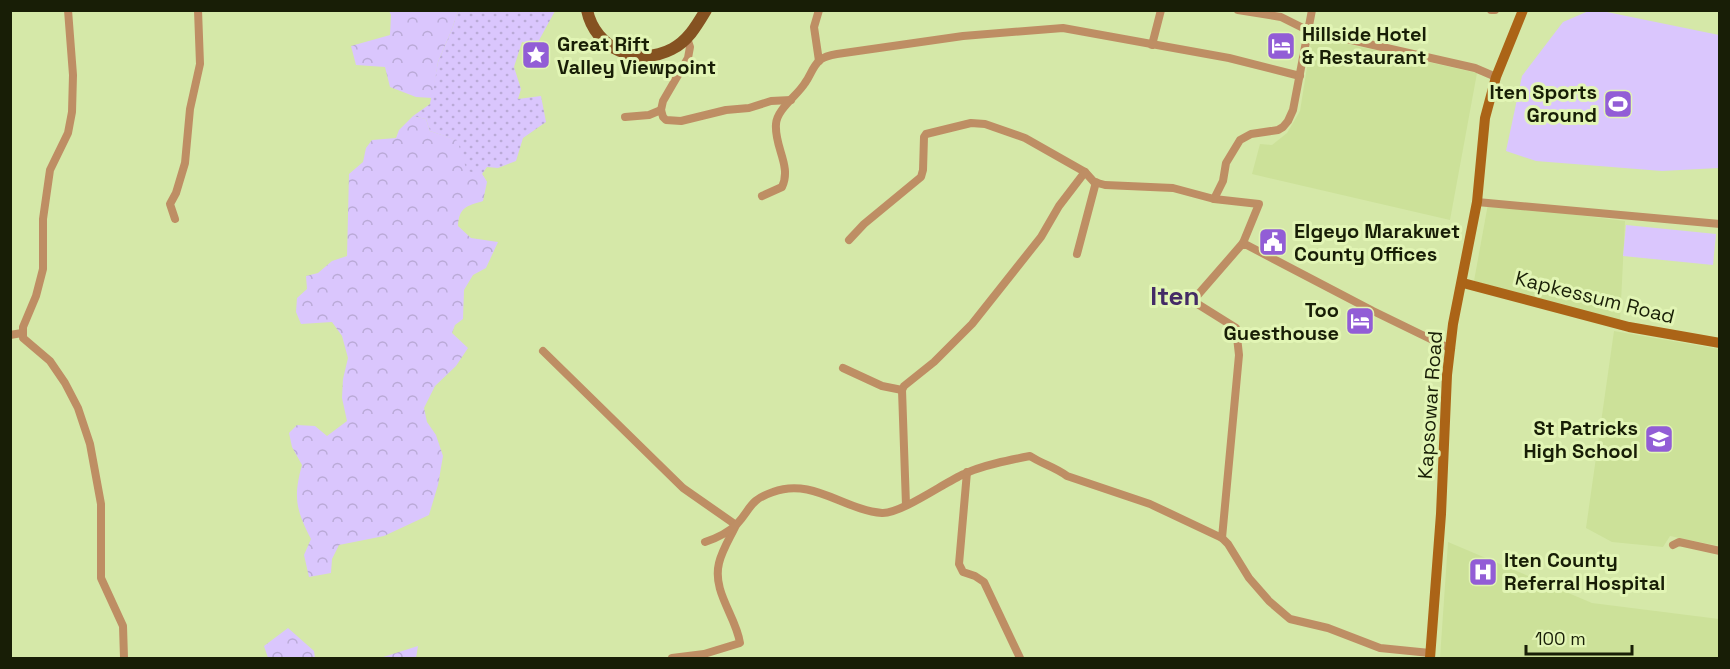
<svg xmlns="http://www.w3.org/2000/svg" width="1730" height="669" viewBox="0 0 1730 669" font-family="'Space Grotesk',sans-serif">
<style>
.built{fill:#cce199}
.grass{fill:url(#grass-dots)}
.forest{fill:url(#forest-crowns)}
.pitch{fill:#dac6fd}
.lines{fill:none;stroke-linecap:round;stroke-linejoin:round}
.street{stroke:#be8e64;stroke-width:8}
.secondary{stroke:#ab6417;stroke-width:10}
.primary{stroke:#855221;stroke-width:12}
.labels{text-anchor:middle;stroke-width:6;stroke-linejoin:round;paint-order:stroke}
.poi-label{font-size:20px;font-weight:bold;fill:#181e06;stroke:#e2f5b5;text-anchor:start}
.street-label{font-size:20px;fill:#181e06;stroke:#e2f5b5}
.district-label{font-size:26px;font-weight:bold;fill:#442b66;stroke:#e2f5b5}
</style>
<defs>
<pattern id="grass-dots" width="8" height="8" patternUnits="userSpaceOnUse" patternTransform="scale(1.5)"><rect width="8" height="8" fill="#dac6fd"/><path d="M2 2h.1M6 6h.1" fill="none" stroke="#baaad7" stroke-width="1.8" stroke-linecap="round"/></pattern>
<pattern id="forest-crowns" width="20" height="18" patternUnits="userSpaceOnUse" patternTransform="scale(1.5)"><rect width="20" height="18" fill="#dac6fd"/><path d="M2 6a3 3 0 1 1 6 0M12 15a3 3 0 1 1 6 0" fill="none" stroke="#baaad7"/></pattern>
</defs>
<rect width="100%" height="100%" fill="#d5e8a8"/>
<g class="built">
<polygon points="1312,36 1477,73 1450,220 1252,174 1260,144 1272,145 1287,133 1300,111"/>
<polygon points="1488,204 1625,221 1620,322 1474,281"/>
<polygon points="1614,331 1719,349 1719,546 1670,536 1663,547 1612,542 1586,528"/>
<polygon points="1448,542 1592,603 1719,619 1719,658 1440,658"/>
</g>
<polygon class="grass" points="458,11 555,11 537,44 522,42 514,67 521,89 518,99 541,96 546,122 523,138 516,161 498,168 487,167 482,174 487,182 464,170 456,140 430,131 426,119 413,116 430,104 438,62 452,29"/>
<g class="forest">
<polygon points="389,11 458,11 452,29 438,62 432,98 416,97 390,87 385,67 356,65 351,46 390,35 391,15"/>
<path d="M 413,116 L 426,119 L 430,131 L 457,140 L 467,171 L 482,174 L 487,182 L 483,201 C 467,206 459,207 458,226 L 471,238 L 498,242 L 486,268 L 473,275 L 464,290 L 463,319 L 455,325 L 452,333 L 468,348 L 456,366 L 435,386 L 424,408 L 427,422 L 436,435 L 443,456 L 438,485 L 429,515 L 384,536 L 339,545 L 332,559 L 331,573 L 309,577 L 304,555 L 311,539 C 296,510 293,497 302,465 L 292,447 L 289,433 L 297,425 L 315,426 L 327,436 L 347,421 L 342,398 L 343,379 L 348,358 L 342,336 L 332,322 L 301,324 L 296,312 L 297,298 L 307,289 L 306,276 L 318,273 L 332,261 L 347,256 L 349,174 L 363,162 L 366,148 L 372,140 L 396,138 L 399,130 Z"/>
<polygon points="288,628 314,651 315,658 268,658 264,646"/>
<polygon points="418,646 416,658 380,658"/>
</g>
<g class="pitch">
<polygon points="1591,10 1602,11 1719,35 1719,168 1662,171 1536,161 1506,151 1522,76 1563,22"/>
<polygon points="1626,225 1716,234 1713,265 1623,256"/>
</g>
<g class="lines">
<g class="street">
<polyline points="68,10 73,75 72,112 68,133 50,170 43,219 43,269 36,296 23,327 23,338 50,361 65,383 78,408 90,444 101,504 101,578 123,626 124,658"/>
<polyline points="1238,10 1281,17 1307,30 1475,68 1496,77"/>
<polyline points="1491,10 1495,10"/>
<polyline points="687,38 690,47 688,58 663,101 661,110 663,117 666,120 681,121 726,110 749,108 771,101 791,100"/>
<polyline points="1152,45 1161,10"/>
<polyline points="819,61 814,27 819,10"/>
<polyline points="625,117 649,115 661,110"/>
<path d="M 762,196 L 782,187 C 792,166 774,147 776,124 C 777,109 797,96 805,83 C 811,75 812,67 820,60 C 825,56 831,55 837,54 L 963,36 L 1063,28 L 1229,58 L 1300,76"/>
<polyline points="1214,199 1259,204 1243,243"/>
<polyline points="1477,202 1720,224"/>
<polyline points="175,219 170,204 176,193 185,163 190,109 200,64 198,10"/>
<polyline points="849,240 864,224 921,177 923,170 924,137 926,134 971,123 985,124 1025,138 1085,172 1094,182 1105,185 1173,188 1214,199 1223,181 1226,163 1240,140 1251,134 1278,130 1283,127 1288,121 1293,110 1312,10"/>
<polyline points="1077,254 1096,182"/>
<polyline points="10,335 22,333"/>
<path d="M 543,351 L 683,488 L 736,525 C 731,536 722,550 719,563 C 712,592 736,616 740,643 L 704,654 L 672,658"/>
<polyline points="843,368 882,386 902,390 904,386 934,362 972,324 1041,237 1059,206 1085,172"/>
<polyline points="902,390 906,505"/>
<polyline points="967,472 959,564 963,572 975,576 984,582 1020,658"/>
<polyline points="1222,538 1239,355 1236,328 1196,303 1196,297 1243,243 1373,311 1451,349"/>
<path d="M 705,542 C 717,538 728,533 737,524 C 751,509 749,500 773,492 C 812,477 844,510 882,513 C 901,514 945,482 964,474 C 983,465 1009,460 1030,456 C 1042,464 1055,467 1067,476 L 1150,504 L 1222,538 L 1228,544 L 1249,578 L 1269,601 L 1290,619 L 1328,628 L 1380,648 L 1430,653"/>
<polyline points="1673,545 1679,542 1720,551"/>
</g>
<g class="secondary">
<polyline points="1463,283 1629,327 1720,343"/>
<polyline points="1430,658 1441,514 1447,375 1453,324 1477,202 1485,118 1496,77 1523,10"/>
</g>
<path class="primary" d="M 587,10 C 595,49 638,67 672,49 C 688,41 697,25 706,10"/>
</g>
<defs>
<g id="hotel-square" transform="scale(1.5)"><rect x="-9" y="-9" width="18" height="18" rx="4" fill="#925dd6" stroke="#e2f5b5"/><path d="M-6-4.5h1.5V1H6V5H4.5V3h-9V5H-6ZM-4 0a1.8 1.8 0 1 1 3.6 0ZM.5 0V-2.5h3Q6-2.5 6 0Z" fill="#fff"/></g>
<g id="sight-square" transform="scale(1.5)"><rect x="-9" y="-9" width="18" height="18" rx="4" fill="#925dd6" stroke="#e2f5b5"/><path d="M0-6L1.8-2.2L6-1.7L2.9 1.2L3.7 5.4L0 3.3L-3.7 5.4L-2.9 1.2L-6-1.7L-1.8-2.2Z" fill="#fff"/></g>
<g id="stadium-square" transform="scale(1.5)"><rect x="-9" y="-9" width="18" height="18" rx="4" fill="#925dd6" stroke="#e2f5b5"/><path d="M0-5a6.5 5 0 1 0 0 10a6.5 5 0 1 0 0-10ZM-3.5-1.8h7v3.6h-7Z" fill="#fff"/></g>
<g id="civic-square" transform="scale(1.5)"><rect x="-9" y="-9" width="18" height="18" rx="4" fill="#925dd6" stroke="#e2f5b5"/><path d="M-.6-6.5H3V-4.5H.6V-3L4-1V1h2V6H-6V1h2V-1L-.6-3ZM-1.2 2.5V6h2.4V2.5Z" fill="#fff"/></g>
<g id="school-square" transform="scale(1.5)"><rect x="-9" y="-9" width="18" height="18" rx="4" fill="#925dd6" stroke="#e2f5b5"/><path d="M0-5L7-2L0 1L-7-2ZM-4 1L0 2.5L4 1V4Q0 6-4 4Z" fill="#fff"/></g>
<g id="hospital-square" transform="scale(1.5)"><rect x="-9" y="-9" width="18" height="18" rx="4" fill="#925dd6" stroke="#e2f5b5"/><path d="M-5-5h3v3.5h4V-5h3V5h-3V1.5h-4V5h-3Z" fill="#fff"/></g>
</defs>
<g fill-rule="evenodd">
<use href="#hotel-square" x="1281" y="46"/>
<use href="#sight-square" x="536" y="55"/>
<use href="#stadium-square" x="1618" y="104"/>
<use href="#civic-square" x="1273" y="242"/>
<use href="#hotel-square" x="1360" y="321"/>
<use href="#school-square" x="1659" y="439"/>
<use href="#hospital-square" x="1483" y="572"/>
</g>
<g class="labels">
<g class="poi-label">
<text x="1302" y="41">Hillside Hotel<tspan x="1302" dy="23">&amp; Restaurant</tspan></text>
<text x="557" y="51">Great Rift<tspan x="557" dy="23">Valley Viewpoint</tspan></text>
<text x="1597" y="99" text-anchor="end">Iten Sports<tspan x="1597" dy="23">Ground</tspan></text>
<text x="1294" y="238">Elgeyo Marakwet<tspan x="1294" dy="23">County Offices</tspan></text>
<text x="1339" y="317" text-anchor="end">Too<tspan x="1339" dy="23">Guesthouse</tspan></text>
<text x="1638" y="435" text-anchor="end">St Patricks<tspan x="1638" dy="23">High School</tspan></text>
<text x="1504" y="567">Iten County<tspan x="1504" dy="23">Referral Hospital</tspan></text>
</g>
<g class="street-label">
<text transform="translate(1595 297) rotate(14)" y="7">Kapkessum Road</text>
<text transform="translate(1430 405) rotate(-86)" y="7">Kapsowar Road</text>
</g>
<g class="district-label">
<text x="1175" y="305">Iten</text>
</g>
</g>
<rect width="1730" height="669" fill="none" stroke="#181e06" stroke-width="24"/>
<path d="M1526 645v9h106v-9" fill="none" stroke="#181e06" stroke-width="3"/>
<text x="1535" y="645" font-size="18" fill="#181e06" stroke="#e2f5b5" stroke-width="4.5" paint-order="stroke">100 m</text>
</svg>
